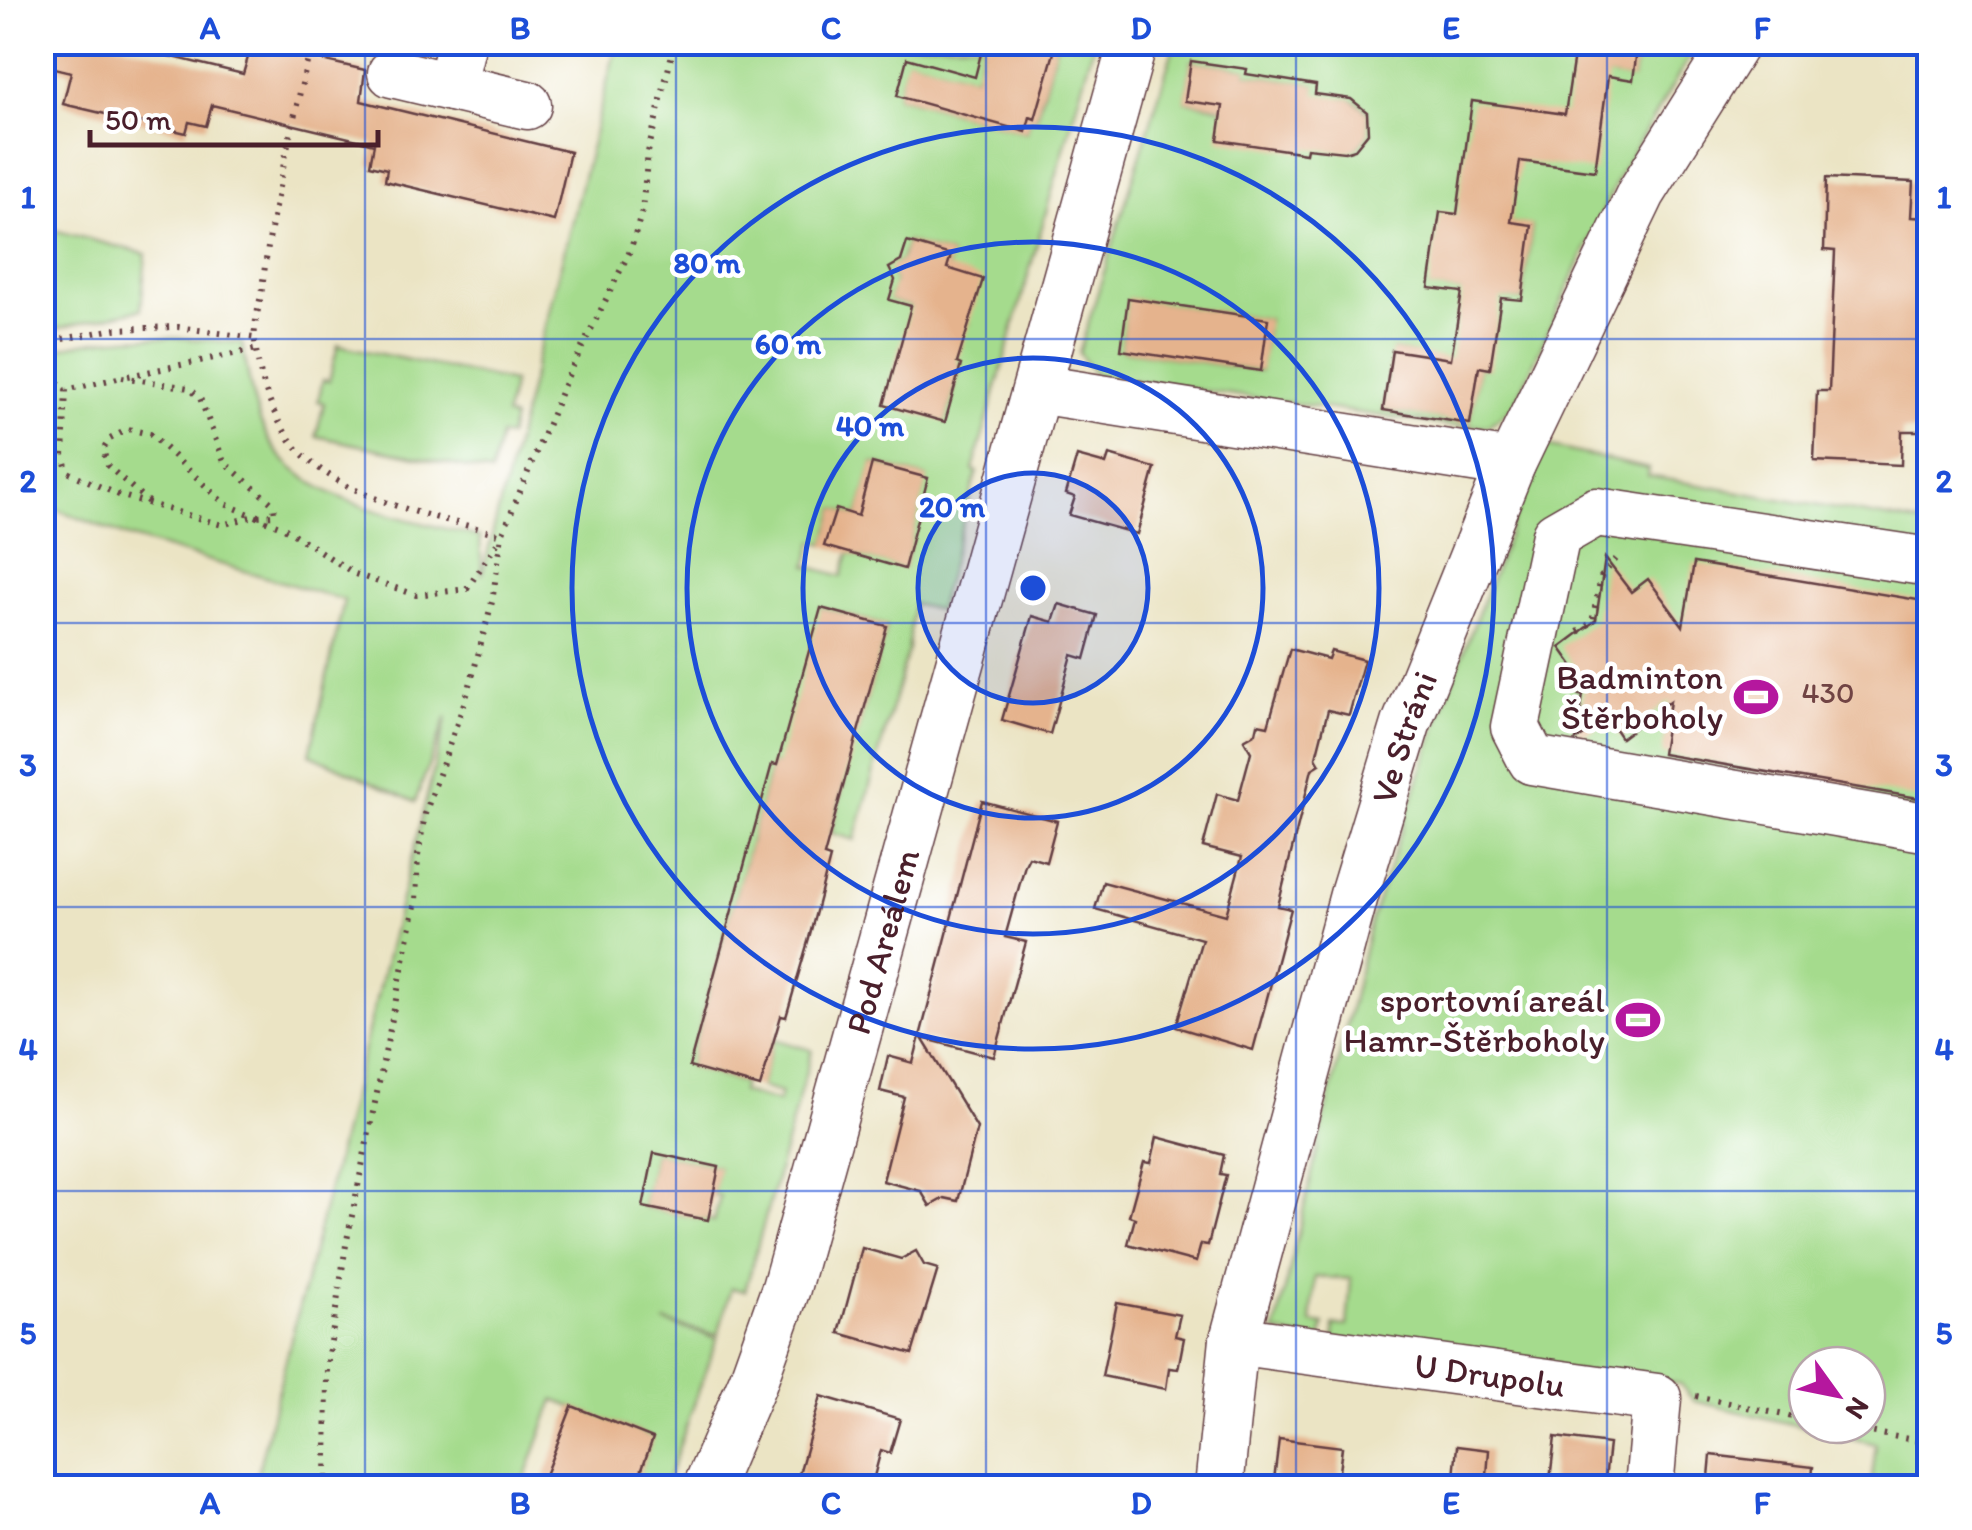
<svg xmlns="http://www.w3.org/2000/svg" width="1972" height="1530" viewBox="0 0 1972 1530" font-family="Itim,sans-serif">
<style>
.green{fill:#a5db8d;stroke:#787d5c;stroke-width:2.5;fill-rule:evenodd}
.building{fill:#e5b38d}
.lines{fill:none;stroke-linecap:round;stroke-linejoin:round}
.minor-casing{stroke:#623d42;stroke-width:51}
.path{stroke:#623d42;stroke-width:6;stroke-dasharray:2.5 8;stroke-linecap:butt}
.minor{stroke:#fff;stroke-width:48}
.grid{fill:none;stroke:#1d4ed8;stroke-width:2.5;stroke-opacity:0.55}
.ring{fill:none;stroke:#1d4ed8;stroke-width:5}
.labels{text-anchor:middle;stroke-width:9;stroke-linejoin:round;paint-order:stroke}
.number-label{font-size:30px;fill:#714444}
.poi-label{font-size:35px;fill:#4a1f2b;stroke:#fff;text-anchor:end}
.street-label{font-size:35px;fill:#4a1f2b;stroke:#fff}
.centre{fill:#1d4ed8;stroke:#fff;stroke-width:5}
.ring-label{font-size:30px;text-anchor:middle;font-weight:bold;fill:#1d4ed8;stroke:#fff;stroke-width:9;stroke-linejoin:round;paint-order:stroke}
.neatline{fill:none;stroke:#1d4ed8;stroke-width:4}
.grid-label{font-size:32px;text-anchor:middle;font-weight:bold;fill:#1d4ed8}
</style>
<rect width="100%" height="100%" fill="#fff"/>
<filter id="ink" filterUnits="userSpaceOnUse"><feTurbulence type="fractalNoise" baseFrequency=".01" numOctaves="2"/><feDisplacementMap in="SourceGraphic" scale="20" xChannelSelector="R" yChannelSelector="G"/><feConvolveMatrix kernelMatrix="1 2 1 2 8 2 1 2 1" color-interpolation-filters="sRGB"/></filter>
<filter id="wash" filterUnits="userSpaceOnUse"><feTurbulence type="fractalNoise" baseFrequency=".0048" numOctaves="4" result="noise"/><feDisplacementMap in="SourceGraphic" scale="40" xChannelSelector="R" yChannelSelector="G"/><feGaussianBlur stdDeviation="2.25" result="paint"/><feColorMatrix in="noise" values="0 0 0 0 0 0 0 0 0 0 0 0 0 0 0 0 0 1.4 0 .05"/><feComposite in="paint" operator="in"/></filter>
<g filter="url(#wash)">
<rect width="100%" height="100%" fill="#ebe4c4"/>
<g class="green">
<path d="M 1650,42 L 1698,43 L 1621,172 L 1514,406 L 1488,426 L 1451,426 L 1095,375 L 1079,353 L 1175,43 L 1576,43 L 1572,70 L 1633,79 L 1638,45 L 1649,46 ZM 1191,61 L 1246,69 L 1246,74 L 1315,85 L 1313,104 C 1335,99 1352,92 1367,112 L 1368,133 L 1355,149 C 1298,134 1244,110 1186,101 ZM 1488,219 L 1532,226 L 1522,300 L 1430,287 ZM 1129,299 L 1268,319 L 1260,371 L 1121,350 ZM 1393,350 L 1490,368 L 1479,367 L 1470,423 L 1383,410 Z"/>
<path d="M 617,43 L 984,43 L 975,77 L 908,59 L 897,96 L 1026,132 L 1030,117 L 1036,118 L 1057,43 L 1094,43 L 973,470 L 977,472 L 938,610 L 913,604 L 908,649 L 855,840 L 831,833 L 844,783 L 772,764 L 689,1067 L 743,1083 L 741,1092 L 778,1102 L 781,1093 L 760,1087 L 774,1039 L 812,1050 L 745,1291 L 731,1288 L 718,1335 L 664,1322 L 717,1338 L 665,1487 L 635,1487 L 652,1438 L 554,1400 L 522,1487 L 254,1487 L 447,716 L 415,802 L 310,754 L 344,600 L 128,537 L 43,504 L 42,354 C 107,331 174,336 242,343 C 248,372 252,405 265,432 C 297,504 412,519 480,537 L 482,575 ZM 907,242 L 950,255 L 947,268 L 969,323 L 890,300 L 895,280 L 891,273 L 894,265 L 901,261 ZM 901,348 L 961,365 L 945,421 ZM 873,463 L 927,478 L 904,568 L 849,553 L 842,576 L 807,566 L 814,541 L 825,544 L 836,509 L 858,516 ZM 821,608 L 887,626 L 857,734 ZM 654,1153 L 718,1167 L 713,1194 L 720,1196 L 714,1221 L 643,1207 Z"/>
<polygon points="42,227 146,254 141,309 43,332"/>
<polygon points="338,345 513,382 505,416 513,419 508,437 500,436 491,473 316,436 324,403 318,401 323,380 329,381"/>
<path d="M 1543,445 L 1649,469 L 1648,476 L 1929,525 L 1929,1487 L 1871,1487 L 1876,1444 L 1694,1401 L 1680,1384 L 1334,1344 L 1334,1325 L 1347,1326 L 1351,1279 L 1315,1277 L 1311,1323 L 1324,1325 L 1320,1342 L 1275,1332 L 1371,920 L 1453,679 ZM 1807,1365 L 1867,1365 L 1867,1425 L 1807,1425 Z"/>
</g>
<g id="blocks">
<g class="building">
<polygon points="42,42 111,42 243,74 252,44 365,70 361,101 570,152 554,221 385,181 387,169 370,165 374,144 212,105 206,126 189,122 186,133 63,104 71,72 42,65"/>
<polygon points="984,42 1057,42 1035,119 1030,117 1026,132 897,96 907,58 975,77"/>
<polygon points="1576,42 1638,42 1633,80 1608,76 1595,171 1520,161 1511,222 1532,225 1522,300 1501,298 1490,369 1479,367 1470,424 1383,410 1392,350 1451,359 1462,292 1429,288 1440,212 1457,214 1472,101 1565,114"/>
<polygon points="1191,61 1247,69 1246,74 1316,85 1315,94 1351,99 1367,112 1368,133 1355,149 1345,152 1307,148 1306,153 1218,140 1223,106 1185,101"/>
<polygon points="1826,178 1913,182 1911,217 1930,218 1930,431 1902,431 1901,465 1814,461 1817,391 1829,391 1835,251 1824,250"/>
<polygon points="907,242 951,255 947,268 983,279 957,363 961,365 945,422 884,405 911,306 889,300 895,280 889,268 901,261"/>
<polygon points="1128,298 1268,319 1261,371 1121,350"/>
<polygon points="1109,455 1155,468 1137,534 1069,515 1075,497 1066,494 1077,456 1106,464"/>
<polygon points="872,463 928,478 904,569 824,546 836,509 858,516"/>
<polygon points="1605,558 1631,592 1648,579 1683,626 1694,563 1930,602 1930,800 1662,754 1670,701 1621,738 1609,720 1576,740 1585,682 1560,647 1596,620"/>
<polygon points="1059,604 1097,615 1085,659 1072,655 1050,734 1002,720 1032,616 1053,622"/>
<polygon points="821,608 887,626 824,856 830,858 809,938 786,1017 781,1016 760,1087 689,1067 772,764 777,765"/>
<polygon points="1290,649 1328,659 1331,651 1364,660 1349,715 1328,710 1316,757 1320,764 1312,769 1278,906 1291,909 1253,1050 1176,1027 1202,939 1095,909 1103,882 1226,915 1242,857 1203,847 1217,794 1238,800 1251,752 1244,740 1256,733 1258,724 1268,726"/>
<polygon points="982,801 1057,821 1046,862 1029,857 1025,865 1005,937 1026,942 994,1057 922,1038 977,1128 958,1201 944,1198 930,1206 921,1191 883,1181 904,1097 880,1091 888,1056 913,1063"/>
<polygon points="1157,1137 1224,1155 1220,1174 1226,1175 1208,1245 1201,1244 1196,1262 1128,1244 1135,1218 1129,1216 1144,1162 1151,1163"/>
<polygon points="654,1153 719,1167 708,1220 643,1207"/>
<polygon points="862,1248 901,1259 916,1251 924,1265 938,1269 912,1354 839,1333"/>
<polygon points="1117,1303 1180,1315 1175,1336 1184,1338 1178,1369 1169,1368 1166,1389 1102,1376"/>
<polygon points="821,1396 900,1419 890,1453 881,1450 871,1488 795,1488"/>
<polygon points="572,1406 653,1438 635,1488 540,1488"/>
<polygon points="1555,1437 1609,1444 1604,1488 1549,1488"/>
<polygon points="1279,1439 1342,1447 1337,1488 1273,1488"/>
<polygon points="1457,1446 1489,1450 1486,1488 1453,1488"/>
<polygon points="1711,1455 1813,1467 1811,1488 1708,1488"/>
</g>
</g>
</g>
<g filter="url(#ink)">
<use href="#blocks" fill-opacity="0" stroke="#623d42" stroke-width="2.5"/>
<g class="lines">
<g class="minor-casing">
<g id="minor">
<polyline points="392,73 527,105"/>
<polyline points="451,87 462,42"/>
<polyline points="1037,389 1511,464"/>
<polyline points="1930,562 1596,512 1556,535 1515,727 1532,760 1930,828"/>
<path id="s1" d="M 1234,1340 L 1657,1398 L 1649,1488"/>
<path id="s2" d="M 707,1488 L 753,1381 L 786,1288 L 1133,42"/>
<path id="s3" d="M 1219,1488 L 1234,1340 L 1354,895 L 1406,724 L 1511,464 L 1641,193 L 1736,42"/>
</g>
</g>
<g class="path">
<path d="M 312,42 C 292,125 273,204 262,288 C 260,305 253,324 255,341 C 259,384 278,435 311,462 C 363,505 440,517 502,535 L 566,380 L 631,249 L 642,211 L 648,152 L 675,42"/>
<polyline points="329,42 360,50"/>
<polyline points="42,343 115,329 178,327 254,338"/>
<polyline points="42,369 66,390"/>
<polyline points="128,376 257,349"/>
<polygon points="122,377 189,388 200,398 224,462 274,505 275,515 254,516 222,525 119,495 68,472 63,456 66,390"/>
<polyline points="148,502 108,466 103,450 110,439 128,429 150,434 225,504 284,528 355,574 416,595 467,589 499,540"/>
<polyline points="1578,632 1592,622 1601,577 1616,559"/>
<polyline points="1571,667 1583,682 1576,725"/>
<polyline points="1696,1396 1807,1420"/>
<polyline points="1832,1425 1930,1443"/>
<polyline points="326,1488 327,1367 346,1245 416,901 418,856 425,814 469,689 492,602 502,535"/>
</g>
<use href="#minor" class="minor"/>
</g>
</g>
<path class="grid" d="M 365,42 L 365,1488M 676,42 L 676,1488M 986,42 L 986,1488M 1296,42 L 1296,1488M 1607,42 L 1607,1488M 42,339 L 1930,339M 42,623 L 1930,623M 42,907 L 1930,907M 42,1191 L 1930,1191"/>
<circle cx="1033" cy="588" r="115" fill="#1d4ed8" fill-opacity=".12"/>
<g class="ring">
<circle cx="1033" cy="588" r="115"/>
<circle cx="1033" cy="588" r="230"/>
<circle cx="1033" cy="588" r="346"/>
<circle cx="1033" cy="588" r="461"/>
</g>
<defs>
<g id="stadium-bare" transform="scale(3.45)"><path d="M0-5a6.5 5 0 1 0 0 10a6.5 5 0 1 0 0-10ZM-3.5-1.8h7v3.6h-7Z" fill="#b5179e" stroke="#fff" stroke-width="2.5" paint-order="stroke"/></g>
</defs>
<g fill-rule="evenodd">
<use href="#stadium-bare" x="1756" y="697"/>
<use href="#stadium-bare" x="1638" y="1020"/>
</g>
<g class="labels">
<g class="number-label">
<text x="1828" y="703">430</text>
</g>
<g class="poi-label">
<text x="1723" y="689">Badminton<tspan x="1723" dy="40">Štěrboholy</tspan></text>
<text x="1605" y="1012">sportovní areál<tspan x="1605" dy="40">Hamr-Štěrboholy</tspan></text>
</g>
<g class="street-label">
<text dy="12" stroke="none"><textPath href="#s3" startOffset="775">Ve Stráni</textPath></text>
<text dy="12" stroke="none"><textPath href="#s2" startOffset="575">Pod Areálem</textPath></text>
<text dy="12" stroke="none"><textPath href="#s1" startOffset="258">U Drupolu</textPath></text>
</g>
</g>
<circle cx="1033" cy="588" r="15" class="centre"/>
<g class="ring-label">
<text x="707" y="273">80 m</text>
<text x="788" y="354">60 m</text>
<text x="870" y="436">40 m</text>
<text x="952" y="517">20 m</text>
</g>
<rect width="1972" height="1530" fill="none" stroke="#fff" stroke-width="110"/>
<g transform="translate(1837 1395) rotate(123)"><circle r="48" fill="#ffffff" stroke="#b7a5aa" stroke-width="2.5"/>
<path d="M0-8L18 38L0 25L-18 38Z" fill="#b5179e"/>
<text y="-15" font-size="28" font-weight="bold" text-anchor="middle" fill="#4a1f2b">N</text>
</g>
<path d="M90 130v15h288v-15" fill="none" stroke="#4a1f2b" stroke-width="5"/>
<text x="105" y="130" font-size="30" fill="#4a1f2b" stroke="#ffffff" stroke-width="8" paint-order="stroke">50 m</text>
<rect x="55" y="55" width="1862" height="1420" class="neatline"/>
<g class="grid-label">
<text x="210" y="39">A</text>
<text x="520" y="39">B</text>
<text x="831" y="39">C</text>
<text x="1141" y="39">D</text>
<text x="1451" y="39">E</text>
<text x="1762" y="39">F</text>
<text x="28" y="208">1</text>
<text x="1944" y="208">1</text>
<text x="28" y="492">2</text>
<text x="1944" y="492">2</text>
<text x="28" y="776">3</text>
<text x="1944" y="776">3</text>
<text x="28" y="1060">4</text>
<text x="1944" y="1060">4</text>
<text x="28" y="1344">5</text>
<text x="1944" y="1344">5</text>
<text x="210" y="1514">A</text>
<text x="520" y="1514">B</text>
<text x="831" y="1514">C</text>
<text x="1141" y="1514">D</text>
<text x="1451" y="1514">E</text>
<text x="1762" y="1514">F</text>
</g>
</svg>
